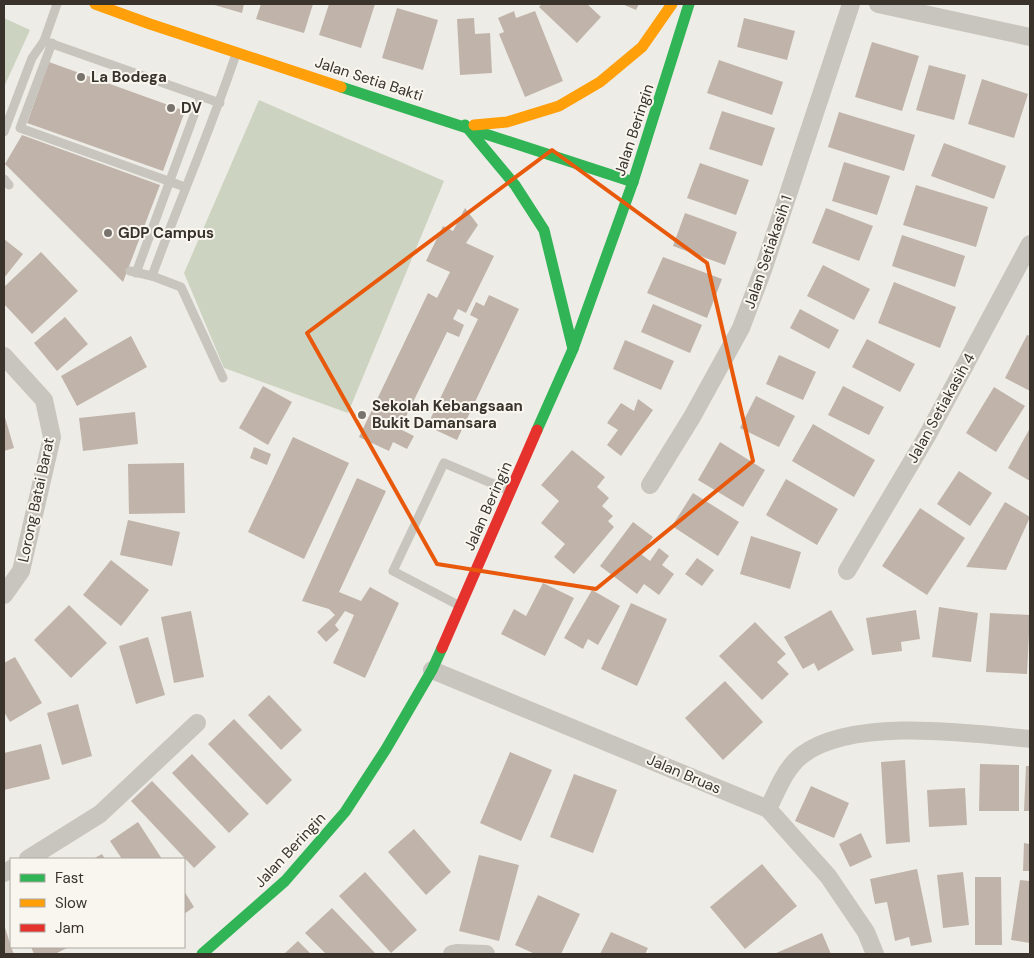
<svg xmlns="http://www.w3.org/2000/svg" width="1034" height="958" viewBox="0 0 1034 958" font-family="'DM Sans',sans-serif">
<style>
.green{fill:#ccd4c1}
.building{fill:#c0b4aa}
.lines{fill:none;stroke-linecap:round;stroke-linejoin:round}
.lane{stroke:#c8c4be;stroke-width:9}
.street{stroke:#c8c4be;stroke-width:18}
.fast{stroke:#30b455;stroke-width:11}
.slow{stroke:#ff9f0a;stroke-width:11}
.jam{stroke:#e5322d;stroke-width:11}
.marked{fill:none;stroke:#e8590c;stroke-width:4;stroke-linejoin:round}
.poi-dot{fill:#78746d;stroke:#f9f6ef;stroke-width:2}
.labels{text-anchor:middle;stroke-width:4;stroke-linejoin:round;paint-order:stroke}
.poi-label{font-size:15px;font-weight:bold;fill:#39332c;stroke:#f9f6ef;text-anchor:start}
.street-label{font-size:15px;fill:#39332c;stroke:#f9f6ef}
</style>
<rect width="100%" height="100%" fill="#eeece6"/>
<g class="green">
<polygon points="4,18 30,30 4,87"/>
<polygon points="259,100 444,181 348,413 224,368 184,273"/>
</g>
<g class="building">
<polygon points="211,4 244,4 242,13"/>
<polygon points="261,4 313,4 304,33 256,19"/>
<polygon points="329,4 375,4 361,48 319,35"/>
<polygon points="542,4 587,4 601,17 577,43 539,7"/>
<polygon points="622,4 639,4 636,10"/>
<polygon points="397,8 438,20 423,70 382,58"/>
<polygon points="514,11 516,18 535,11 563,81 525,97 499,34 504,32 498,18"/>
<polygon points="474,18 475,34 490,33 492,73 460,75 457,19"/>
<polygon points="744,18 795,31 787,60 737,47"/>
<polygon points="872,42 919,56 902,111 855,97"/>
<polygon points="719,60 783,82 772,115 707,93"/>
<polygon points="49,62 185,111 163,171 27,123"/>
<polygon points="929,65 966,75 954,120 916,110"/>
<polygon points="982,79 1028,94 1014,138 968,124"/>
<polygon points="722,111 775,128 762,166 709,149"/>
<polygon points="839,112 915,135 904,171 828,147"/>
<polygon points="22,135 160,185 123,282 5,164"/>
<polygon points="944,143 1006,166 994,199 931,176"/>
<polygon points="844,162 890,176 877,215 832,201"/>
<polygon points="700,163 749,180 736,215 687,198"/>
<polygon points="916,185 988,207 976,247 903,225"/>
<polygon points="465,208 478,225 466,243 494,256 466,313 458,309 453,319 464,325 459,337 447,332 400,429 414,436 407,449 393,442 389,451 359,437 428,293 437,298 450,272 426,261 443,226 453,231"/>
<polygon points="826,208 873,226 859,261 812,243"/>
<polygon points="685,213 737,232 725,265 673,246"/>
<polygon points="902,235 965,256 955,287 892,266"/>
<polygon points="4,239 23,254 4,278"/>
<polygon points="41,252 78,291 32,334 4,304 4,287"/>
<polygon points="663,257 722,279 707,318 647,293"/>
<polygon points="823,265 870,289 854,320 807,296"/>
<polygon points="894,282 956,307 940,348 878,323"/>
<polygon points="489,295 519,309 457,440 427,426 478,319 470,315 476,302 484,306"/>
<polygon points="653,304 702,325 690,353 641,332"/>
<polygon points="800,309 839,330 829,349 790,328"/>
<polygon points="65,317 88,344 57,371 34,343"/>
<polygon points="1027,335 1030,336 1030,391 1005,378"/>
<polygon points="131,336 147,367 77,406 61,376"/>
<polygon points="867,339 915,364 900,392 852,367"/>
<polygon points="625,340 674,361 661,390 613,369"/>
<polygon points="779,355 816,372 803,400 766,384"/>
<polygon points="263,386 292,402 268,445 239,428"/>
<polygon points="843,386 884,407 869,435 828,415"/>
<polygon points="994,387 1025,406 996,452 966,433"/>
<polygon points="756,396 795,416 779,447 740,428"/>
<polygon points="638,399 653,410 621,456 607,445 618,430 607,423 621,403 634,411"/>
<polygon points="135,412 138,444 83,451 79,418"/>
<polygon points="4,414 14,448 4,451"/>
<polygon points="813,424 875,460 854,497 792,461"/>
<polygon points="1030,428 1030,481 1008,468"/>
<polygon points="293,437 349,463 304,559 248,532"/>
<polygon points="720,442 765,470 743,507 698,480"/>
<polygon points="254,447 271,454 267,465 250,458"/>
<polygon points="572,450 605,477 597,487 609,498 602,506 613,516 608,521 614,527 574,574 554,557 565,544 541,523 559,501 541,485"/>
<polygon points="184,463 185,513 129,514 128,464"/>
<polygon points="959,471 992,493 970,526 937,504"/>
<polygon points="357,478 386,491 339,592 361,601 370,587 399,603 365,678 333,663 354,615 345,611 335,625 339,630 326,642 317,632 335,615 329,609 302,601"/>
<polygon points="786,479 838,509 817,545 766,515"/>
<polygon points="693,493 739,522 718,556 672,526"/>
<polygon points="1005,502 1030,517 1006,570 966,567"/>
<polygon points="920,508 965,538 927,595 882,566"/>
<polygon points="128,520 180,532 172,566 120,555"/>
<polygon points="633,522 653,537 641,554 650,561 659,548 669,556 662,565 674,574 659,595 644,584 637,594 600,566"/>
<polygon points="751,536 801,552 790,589 740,574"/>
<polygon points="697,558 714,570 702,586 685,574"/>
<polygon points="111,560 149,590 121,626 83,595"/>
<polygon points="543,583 574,598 545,656 501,634 514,609 526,616"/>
<polygon points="592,590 620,606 598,645 588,639 583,649 564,638"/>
<polygon points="631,603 667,619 637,686 601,669"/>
<polygon points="69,605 107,643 71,678 34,640"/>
<polygon points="939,607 978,613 971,662 932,657"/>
<polygon points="831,610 854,650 818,671 814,663 803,669 784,637"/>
<polygon points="916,610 920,639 901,642 902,651 872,655 866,618"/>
<polygon points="191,611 204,677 174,683 161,617"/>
<polygon points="990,613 1030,615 1027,674 986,672"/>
<polygon points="755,622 786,654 777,662 789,674 762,700 719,656"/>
<polygon points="148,637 165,695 136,704 119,646"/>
<polygon points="15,657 42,703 10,722 4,712 4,663"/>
<polygon points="725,681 763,722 723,760 685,718"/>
<polygon points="269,695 302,730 281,750 248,715"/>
<polygon points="78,704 92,756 62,765 47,713"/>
<polygon points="234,719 292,780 267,805 208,744"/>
<polygon points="41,744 50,779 4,790 4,753"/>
<polygon points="510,752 552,770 521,841 480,823"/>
<polygon points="192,754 249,814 229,833 172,773"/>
<polygon points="905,760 910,842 886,844 881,762"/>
<polygon points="980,764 1019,765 1019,811 979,811"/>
<polygon points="1026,766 1030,766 1030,811 1024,811"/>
<polygon points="574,774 617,790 593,853 550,837"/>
<polygon points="152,781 216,847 194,868 131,801"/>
<polygon points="811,786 849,803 834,838 795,821"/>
<polygon points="965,788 967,825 929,827 927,790"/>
<polygon points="138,822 162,859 122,859 110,841"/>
<polygon points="414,829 451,872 426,895 388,852"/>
<polygon points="861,833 872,857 850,867 839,844"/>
<polygon points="1024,843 1030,844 1030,871 1023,871"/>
<polygon points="102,854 105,859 93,859"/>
<polygon points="479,855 519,865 499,941 459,931"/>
<polygon points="762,864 797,906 745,949 710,907"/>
<polygon points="917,869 932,942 911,946 909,937 895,941 887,902 875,904 870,879"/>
<polygon points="365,872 417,930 391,953 339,896"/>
<polygon points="963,872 969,925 943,928 937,875"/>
<polygon points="975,877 1001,877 1002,945 975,945"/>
<polygon points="1020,880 1030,881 1030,943 1011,940"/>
<polygon points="184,891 194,907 184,914"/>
<polygon points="538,895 580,914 561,954 535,954 515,945"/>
<polygon points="332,908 376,954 326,954 305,933"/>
<polygon points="4,924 11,947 14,954 4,954"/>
<polygon points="611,932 648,948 645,954 600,954"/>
<polygon points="822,933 831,954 774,954"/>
<polygon points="298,941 311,954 284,954"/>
<polygon points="31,947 69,947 55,954 34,954"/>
</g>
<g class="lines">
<g class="lane">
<polyline points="44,41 220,103"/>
<polyline points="52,43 20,128 185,187"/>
<polyline points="4,132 32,58 44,41 57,4"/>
<polyline points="4,179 9,185"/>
<path d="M 130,271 L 152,276 C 179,202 211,129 236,54"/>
<polyline points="136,273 201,96"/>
<polyline points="152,276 181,287 223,378"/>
<polyline points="460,606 393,571 444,463 510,491"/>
</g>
<g class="street">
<polyline points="878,4 1030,37"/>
<polyline points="4,356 44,400 52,437 21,571 4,595"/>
<polyline points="650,485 692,417 741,328 763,270 851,4"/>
<polyline points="847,571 927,436 1030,244"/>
<polyline points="432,670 768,809 828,876 866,932 875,954"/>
<path d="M 768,809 C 777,791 785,768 802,755 C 853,717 969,733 1030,739"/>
<polyline points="28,859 100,814 197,723"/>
<polyline points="4,873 11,869"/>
<polyline points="452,954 457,953 486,954"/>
</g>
<g class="fast">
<polyline points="341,87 633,182"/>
<polyline points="465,125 515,185 544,230 573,349"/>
<polyline points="537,430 573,349 633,182 689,4"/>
<polyline points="202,954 285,881 345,812 386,749 432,670 442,648"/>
</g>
<g class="slow">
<polyline points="95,4 150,24 341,87"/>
<polyline points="474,125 507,122 559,106 600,82 642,47 672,4"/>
</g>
<polyline class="jam" points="442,648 537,430"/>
</g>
<path class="marked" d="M 552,150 L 707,263 L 753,461 L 596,589 L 437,564 L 307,333 Z"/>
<g class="poi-dot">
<circle cx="81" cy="77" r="5"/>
<circle cx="171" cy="108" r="5"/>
<circle cx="108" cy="233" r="5"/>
<circle cx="362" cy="415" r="5"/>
</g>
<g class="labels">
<g class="poi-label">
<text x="91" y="82">La Bodega</text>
<text x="181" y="113">DV</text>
<text x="118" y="238">GDP Campus</text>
<text x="372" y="411">Sekolah Kebangsaan<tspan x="372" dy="17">Bukit Damansara</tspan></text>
</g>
<g class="street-label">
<text transform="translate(369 79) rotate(18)" y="5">Jalan Setia Bakti</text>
<text transform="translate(634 130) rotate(-72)" y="5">Jalan Beringin</text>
<text transform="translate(768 252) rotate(-71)" y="5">Jalan Setiakasih 1</text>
<text transform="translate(941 408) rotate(-61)" y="5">Jalan Setiakasih 4</text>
<text transform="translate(36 500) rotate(-78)" y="5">Lorong Batai Barat</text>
<text transform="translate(488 506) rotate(-66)" y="5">Jalan Beringin</text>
<text transform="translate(684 774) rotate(23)" y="5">Jalan Bruas</text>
<text transform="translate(290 850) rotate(-47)" y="5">Jalan Beringin</text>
</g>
</g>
<rect width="1034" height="958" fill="none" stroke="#39332c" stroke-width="10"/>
<rect x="10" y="858" width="175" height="90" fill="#f9f6ef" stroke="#aca8a1"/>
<rect x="20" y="874" width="25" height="8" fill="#30b455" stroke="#aca8a1"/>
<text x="55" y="883" font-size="15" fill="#39332c">Fast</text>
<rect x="20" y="899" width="25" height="8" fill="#ff9f0a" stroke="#aca8a1"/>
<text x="55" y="908" font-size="15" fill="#39332c">Slow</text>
<rect x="20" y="924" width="25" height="8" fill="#e5322d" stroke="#aca8a1"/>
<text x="55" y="933" font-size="15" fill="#39332c">Jam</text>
</svg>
